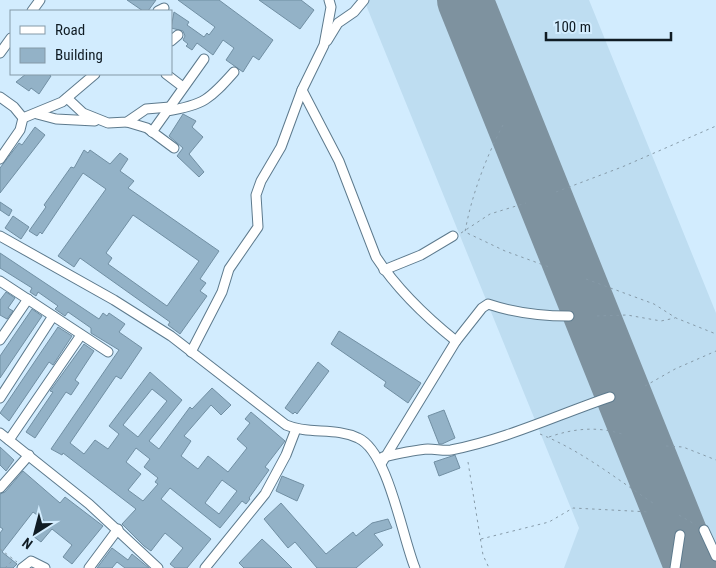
<svg xmlns="http://www.w3.org/2000/svg" width="716" height="568" viewBox="0 0 716 568" font-family="'Roboto Condensed',sans-serif">
<style>
.built{fill:#beddf1}
.lines{fill:none;stroke-linecap:round;stroke-linejoin:round}
.runway{stroke:#7e929f;stroke-width:56}
.building{fill:#93b2c7;stroke:#718fa3;fill-rule:evenodd}
.minor-casing{stroke:#5d7a8d;stroke-width:11}
.path{stroke:#869aa8;stroke-width:1;stroke-dasharray:2.5 4;stroke-linecap:butt}
.minor{stroke:#fff;stroke-width:9}
</style>
<rect width="100%" height="100%" fill="#d2ecfe"/>
<polygon class="built" points="364,0 589,0 716,313 716,568 564,568 579,528"/>
<g class="lines">
<polyline class="runway" points="465,0 693,568"/>
</g>
<g class="building">
<polygon points="127,0 156,0 148,11 143,11"/>
<polygon points="178,0 219,0 273,40 259,60 253,56 243,72 226,60 234,48 223,40 213,55 197,43 192,50 186,46 188,44 183,40 185,36 183,31 171,28 174,12 189,22 187,25 204,37 207,33 209,35 215,27"/>
<polygon points="259,0 301,0 314,10 300,29"/>
<polygon points="26,74 48,74 51,76 39,94 31,88 29,91 16,82"/>
<polygon points="183,114 196,121 192,127 203,137 189,154 204,172 199,177 177,156 183,148 169,136"/>
<polygon points="35,127 45,135 0,193 0,168 19,143 22,145"/>
<path d="M 84,150 L 88,153 L 90,150 L 110,164 L 120,153 L 128,159 L 120,171 L 134,181 L 128,188 L 219,251 L 200,279 L 206,283 L 200,291 L 207,296 L 180,334 L 168,325 L 170,322 L 80,258 L 74,267 L 58,256 L 106,189 L 83,173 L 42,234 L 40,232 L 37,236 L 29,231 L 46,207 L 44,205 L 71,167 L 74,168 ZM 133,215 L 199,261 L 167,306 L 108,264 L 112,258 L 106,253 Z"/>
<polygon points="0,202 12,210 9,216 0,210"/>
<polygon points="13,216 29,227 21,239 5,228"/>
<path d="M 0,253 L 99,319 L 103,313 L 107,316 L 109,313 L 125,324 L 119,332 L 142,348 L 121,379 L 116,376 L 70,443 L 84,454 L 95,440 L 108,449 L 119,434 L 109,426 L 150,372 L 182,400 L 149,441 L 159,449 L 190,407 L 192,409 L 212,388 L 231,405 L 221,415 L 211,405 L 184,436 L 191,441 L 181,456 L 198,469 L 208,456 L 228,472 L 247,448 L 237,439 L 250,423 L 245,419 L 251,412 L 285,441 L 265,467 L 269,470 L 249,498 L 250,499 L 246,504 L 242,501 L 220,528 L 170,488 L 161,499 L 211,539 L 187,568 L 175,568 L 170,564 L 183,548 L 165,533 L 151,551 L 144,546 L 122,524 L 136,509 L 63,453 L 62,455 L 51,449 L 119,350 L 91,333 L 91,328 L 68,312 L 65,316 L 55,309 L 58,306 L 38,292 L 36,296 L 30,292 L 32,288 L 0,268 ZM 152,389 L 167,401 L 138,437 L 123,425 ZM 136,448 L 150,459 L 144,467 L 158,478 L 155,482 L 158,484 L 143,501 L 128,490 L 141,474 L 126,462 ZM 222,480 L 237,491 L 219,514 L 205,503 Z"/>
<polygon points="6,292 15,298 8,308 13,311 7,319 0,315 0,300"/>
<polygon points="32,309 42,316 0,378 0,356"/>
<polygon points="58,327 72,336 53,365 49,362 9,421 0,413"/>
<polygon points="339,331 421,383 408,403 384,386 386,382 331,344"/>
<polygon points="84,344 94,351 75,380 79,383 71,395 66,392 35,438 26,432 53,392 50,391"/>
<polygon points="318,362 329,371 297,414 295,412 293,414 285,408"/>
<polygon points="444,410 455,438 442,444 439,444 428,416"/>
<polygon points="0,447 14,460 6,471 0,465"/>
<polygon points="455,455 460,468 439,476 434,462"/>
<polygon points="23,471 60,503 65,497 103,526 72,564 63,557 72,545 52,529 41,542 33,536 44,520 33,512 2,552 17,564 13,568 0,568 0,533 3,529 0,527 0,494 5,492"/>
<polygon points="282,476 304,485 297,501 276,491"/>
<polygon points="281,503 326,554 353,532 356,536 372,523 388,519 392,528 374,534 383,545 356,568 317,568 295,542 288,548 264,519"/>
<polygon points="262,539 277,553 292,568 244,568 239,563"/>
<polygon points="112,548 128,560 132,554 149,568 125,568 117,562 112,568 97,568"/>
</g>
<g class="lines">
<g class="minor-casing">
<g id="minor">
<polyline points="32,11 40,0"/>
<polyline points="158,11 164,8"/>
<polyline points="171,41 178,35"/>
<polyline points="327,41 338,23 354,12 364,0"/>
<polyline points="0,53 11,38"/>
<polyline points="166,74 183,87"/>
<path d="M 302,90 L 339,161 L 376,257 C 397,289 426,317 456,341"/>
<polyline points="0,97 14,107 23,118 20,130 0,159"/>
<polyline points="67,98 83,113 108,123 127,122 146,109 170,107"/>
<polyline points="167,111 204,59"/>
<polyline points="37,114 56,119 95,121"/>
<polyline points="23,118 62,102 95,74"/>
<polyline points="127,122 147,128 174,148"/>
<path d="M 152,132 L 167,111 C 204,105 210,99 234,72"/>
<path d="M 0,236 L 114,300 L 171,336 L 286,425 C 309,435 335,427 358,438 C 388,451 402,536 415,568"/>
<polyline points="384,270 421,255 453,236"/>
<polyline points="0,281 108,352"/>
<polyline points="0,340 28,299"/>
<polyline points="191,352 222,292 229,269 258,227 256,195 261,181 281,147 302,90 324,45 331,7 329,0"/>
<polyline points="0,398 53,316"/>
<polyline points="0,433 89,504 158,568"/>
<polyline points="9,440 81,335"/>
<path d="M 383,457 C 397,454 414,450 428,449 C 436,449 444,451 451,450 C 507,439 557,415 610,397"/>
<path d="M 381,464 L 456,341 L 482,308 L 488,304 C 515,313 541,316 569,316"/>
<polyline points="0,488 29,455"/>
<polyline points="704,530 716,556"/>
<polyline points="22,568 31,561 45,568"/>
<polyline points="89,568 118,529"/>
<polyline points="205,568 265,494 286,455 296,429"/>
<polyline points="675,568 680,535"/>
</g>
</g>
<g class="path">
<path d="M 503,125 C 486,157 471,197 465,232 L 505,251 L 549,267"/>
<polyline points="556,192 622,167 716,126"/>
<polyline points="461,233 490,214 526,203"/>
<polyline points="586,279 654,304 676,318 716,334"/>
<polyline points="597,316 627,315 661,321 675,318"/>
<polyline points="645,386 675,369 716,351"/>
<path d="M 540,434 C 582,451 615,478 653,503"/>
<path d="M 549,437 C 575,428 599,426 625,435"/>
<polyline points="666,446 683,447 716,460"/>
<polyline points="468,462 483,555 489,568"/>
<polyline points="679,515 696,525"/>
<polyline points="481,539 549,522 573,508 650,512"/>
<polyline points="0,549 17,562"/>
<polyline points="5,568 13,560"/>
</g>
<use href="#minor" class="minor"/>
</g>
<rect x="10" y="10" width="162" height="65" fill="#d2ecfe" stroke="#8499a7"/>
<rect x="20" y="26" width="25" height="8" fill="#ffffff" stroke="#8499a7"/>
<text x="55" y="35" font-size="15" fill="#101c24">Road</text>
<rect x="20" y="48" width="25" height="15" fill="#93b2c7" stroke="#8499a7"/>
<text x="55" y="60" font-size="15" fill="#101c24">Building</text>
<g transform="translate(35 533) rotate(216)" stroke="#d2ecfe" stroke-width="4" paint-order="stroke">
<path d="M0-4L9 19L0 12L-9 19Z" fill="#101c24"/>
<text y="-8" font-size="14" font-weight="bold" text-anchor="middle" fill="#101c24">N</text>
</g>
<path d="M546 32v8h125v-8" fill="none" stroke="#101c24" stroke-width="2.5"/>
<text x="554" y="32" font-size="15" fill="#101c24" stroke="#d2ecfe" stroke-width="4" paint-order="stroke">100 m</text>
</svg>
